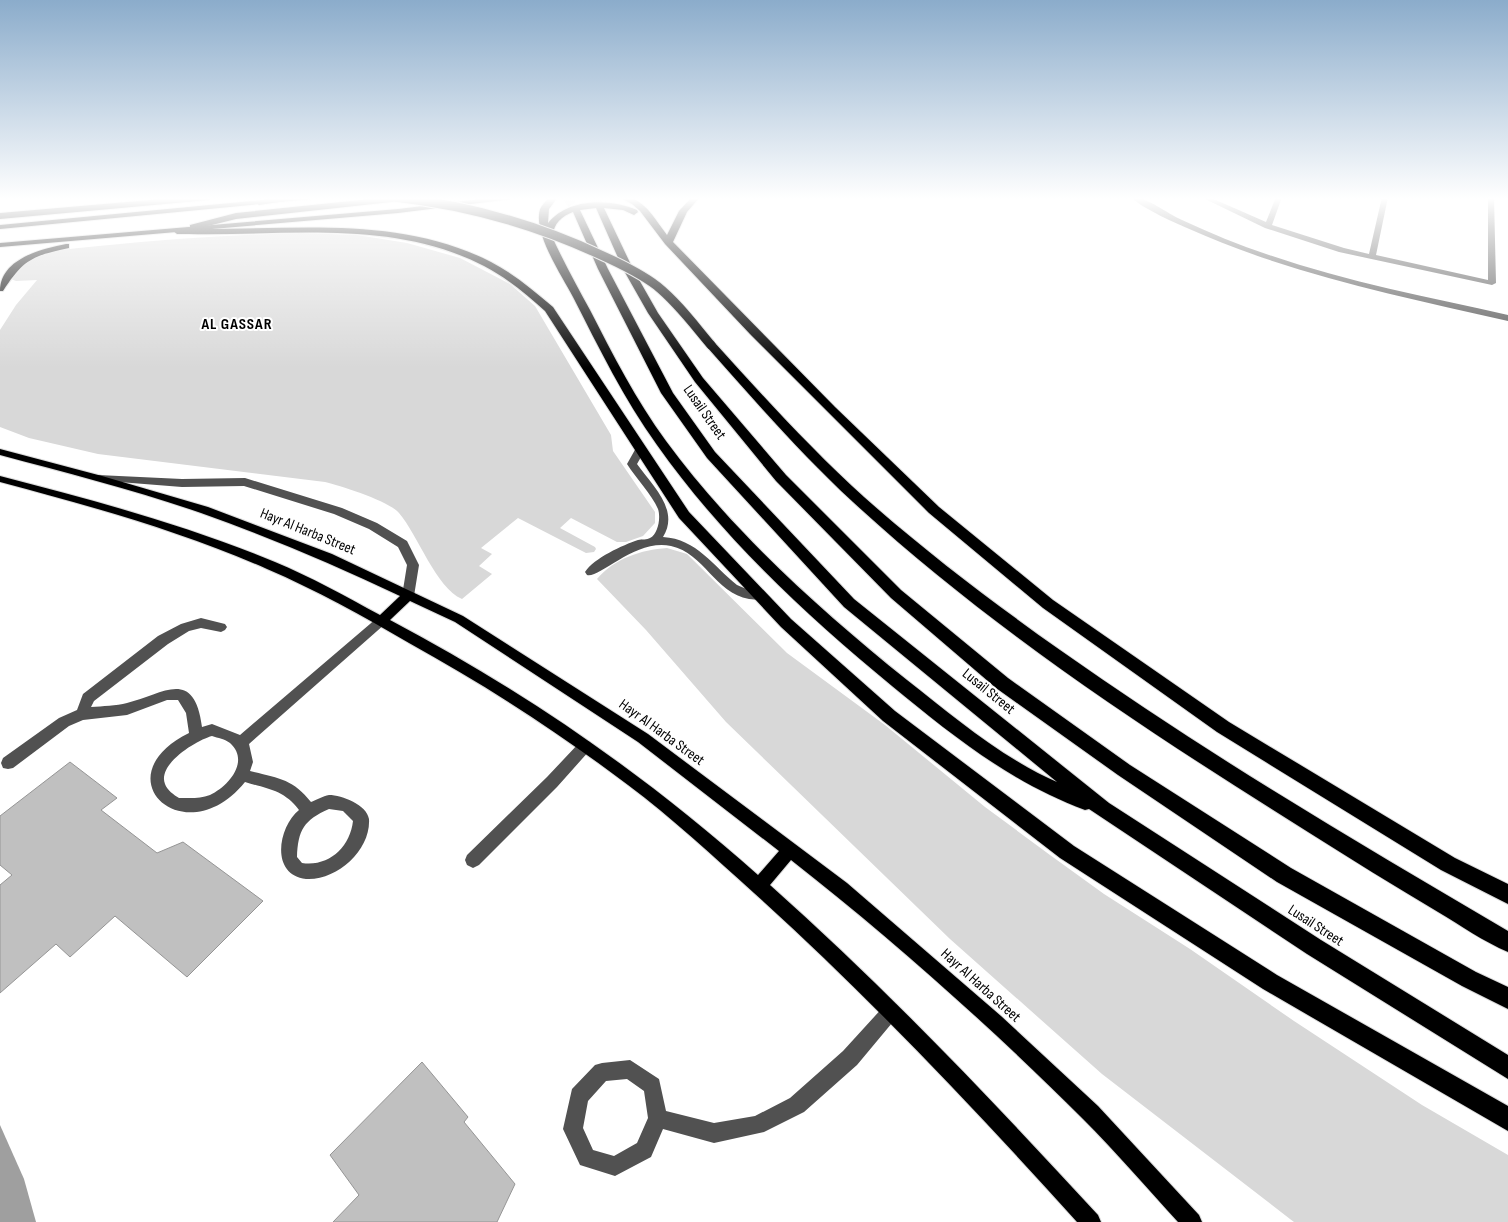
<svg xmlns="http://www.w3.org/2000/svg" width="1508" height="1222" viewBox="0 0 1508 1222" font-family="'Sofia Sans Condensed',sans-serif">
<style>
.green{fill:#d8d8d8}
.water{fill:#9f9f9f}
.building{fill:#c0c0c0;stroke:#959595}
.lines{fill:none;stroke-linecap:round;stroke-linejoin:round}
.highway-tunnel{stroke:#d9d9d9;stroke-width:9;stroke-dasharray:9 5;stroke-linecap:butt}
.major-casing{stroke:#dbdbdb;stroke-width:2}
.highway-casing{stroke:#dbdbdb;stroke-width:2}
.minor{fill:#515151;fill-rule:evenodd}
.major{fill:#000;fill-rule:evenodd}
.highway{fill:#000;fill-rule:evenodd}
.highway-bridge-casing{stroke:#dbdbdb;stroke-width:11;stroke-linecap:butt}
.highway-bridge{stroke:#000;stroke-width:9}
.labels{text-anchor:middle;stroke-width:4;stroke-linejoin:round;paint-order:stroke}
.street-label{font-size:15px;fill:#000;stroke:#fff}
.far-district-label{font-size:16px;font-weight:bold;letter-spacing:1px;fill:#000;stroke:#fff}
</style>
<rect width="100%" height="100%" fill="#fff"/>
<g class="green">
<path d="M 300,233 L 357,235 L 407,243 L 460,258 L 510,284 L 535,306 L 611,435 L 613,451 L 655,512 L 655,523 L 643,536 L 626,542 L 617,542 L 571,518 L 560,528 L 595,547 L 596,549 L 594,552 L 586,553 L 518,518 L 481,548 L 492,554 L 479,566 L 492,574 L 462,599 C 436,588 418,535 399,513 C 389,501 341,486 325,482 L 98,454 L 29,438 L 0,427 L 0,330 L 16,305 L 37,280 L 16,281 L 11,279 C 15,274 20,265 26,262 C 47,249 75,249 99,246 C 166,239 233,235 300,233 Z"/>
<path d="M 667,548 L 687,554 L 787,653 L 885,725 L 985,807 L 1050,855 L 1104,894 L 1190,949 L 1294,1021 L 1422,1105 L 1508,1155 L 1508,1222 L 1294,1222 L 1290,1219 L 1102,1074 L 950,939 L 726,722 L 646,630 L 597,579 C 615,558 641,550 667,548 Z"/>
</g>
<polygon class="water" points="0,1125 24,1179 36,1222 0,1222"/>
<g class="building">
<polygon points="70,762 117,798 101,810 157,853 183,842 263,901 187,977 115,916 70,957 56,944 0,993 0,885 12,875 0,865 0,816"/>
<polygon points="422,1062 468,1117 464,1122 515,1184 497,1222 333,1222 359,1195 330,1155"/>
</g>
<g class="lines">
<g class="highway-tunnel">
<polyline points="567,197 577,212"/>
<polyline points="593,197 600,208"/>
</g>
<g class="major-casing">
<g id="major">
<polygon points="293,197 315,197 312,199 0,229 0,225"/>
<polygon points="497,197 515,197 512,199 398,213 0,247 0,243 398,209"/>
<path d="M 66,244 L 69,244 L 69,248 C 32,256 24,259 3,291 L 0,291 C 0,259 41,249 66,244 Z"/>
<path d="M 0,449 L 102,476 L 208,507 L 332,554 L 463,616 L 648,734 L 847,883 L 1001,1016 L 1098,1106 L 1199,1215 L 1202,1222 L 1178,1222 C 1147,1188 1116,1152 1083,1119 C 993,1029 892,939 791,860 L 770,885 C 886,988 993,1101 1098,1215 L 1101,1222 L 1077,1222 C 974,1108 868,996 754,893 C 713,856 672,818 628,785 C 558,732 485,685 409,643 C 363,616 316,590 267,569 C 181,531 90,506 0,482 L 0,476 C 93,500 186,525 275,562 C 311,577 345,596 380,615 L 400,596 C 335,565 269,537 201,513 C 135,490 67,473 0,455 ZM 410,601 L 455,622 L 638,742 L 779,851 L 758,875 C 643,773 526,692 390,620 Z"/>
</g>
</g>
<g class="highway-casing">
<g id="highway">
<polygon points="184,197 213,197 209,200 0,219 0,213"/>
<polygon points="277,197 296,197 292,200 259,205 255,202"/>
<path d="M 389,197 L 414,197 L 410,200 L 236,219 L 196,229 C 294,230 400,215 491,262 C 514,274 533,290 553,307 L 689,512 L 791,619 L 895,711 L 1074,846 L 1277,975 L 1508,1106 L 1508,1131 L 1263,989 L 1060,858 L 883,721 L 781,627 L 679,518 L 545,311 C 526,294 507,278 484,266 C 393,219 287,236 189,234 L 177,234 L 173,231 L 177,228 L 190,229 L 190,225 L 236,213 Z"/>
<path d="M 550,197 L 558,197 L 549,209 L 548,223 C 568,198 610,198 637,210 L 638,212 L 634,215 L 623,210 L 604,208 L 633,269 L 658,313 L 703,378 L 786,475 L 901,590 L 1008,678 L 1130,765 L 1291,868 L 1476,972 L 1508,987 L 1508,1009 L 1462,986 L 1277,882 L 1118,775 L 996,688 L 891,598 L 776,481 L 695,382 L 648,313 L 623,269 L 596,208 L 580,210 L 608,269 L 673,393 L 715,452 L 854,599 L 1109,803 L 1321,940 L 1508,1055 L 1508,1079 L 1307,954 L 1089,809 L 1085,810 C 1010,782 953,736 892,686 C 806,615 722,537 657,445 C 624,399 599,348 573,297 C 562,276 537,239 539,215 C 539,207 545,202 550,197 ZM 573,212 L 598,269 L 661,393 L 707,458 L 844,607 L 1057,782 C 1002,758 954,717 907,680 C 819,609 733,532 666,441 C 636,400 613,355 590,310 C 578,288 566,266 555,243 C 549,229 559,217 573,212 Z"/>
<path d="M 618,197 C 643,195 653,217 667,235 L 679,211 L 692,197 L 700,197 L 687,212 L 673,242 L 835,407 L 939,507 L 1053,600 L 1229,722 L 1455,858 L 1508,884 L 1508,904 L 1441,870 L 1217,732 L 1043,608 L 929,513 L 750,334 L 665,244 L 640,211 L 632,204 Z"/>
<path d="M 711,342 L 715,343 C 763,396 811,449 864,497 C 926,552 992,602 1060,650 C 1204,752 1356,842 1508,931 L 1508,952 C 1484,942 1460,925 1438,912 C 1394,886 1351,859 1308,832 C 1150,733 991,629 853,502 C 801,454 754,400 707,347 L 706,345 Z"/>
</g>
</g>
<g class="minor">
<path d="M 1131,197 C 1148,197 1166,213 1182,220 C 1210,233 1239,245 1269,255 C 1347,282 1428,297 1508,315 L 1508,321 C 1399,296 1289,274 1187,228 C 1173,222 1140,207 1131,197 Z"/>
<polygon points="1201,197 1209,197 1266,222 1276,197 1282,197 1272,225 1344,248 1369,254 1382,197 1388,197 1376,255 1488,280 1488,197 1494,197 1496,283 1492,285 1339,252 1265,228"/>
<path d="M 640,447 L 645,450 L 637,464 C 652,485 680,510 663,537 C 697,539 713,566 737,585 L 744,588 L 764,593 L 766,596 L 764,599 C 759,601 755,599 749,599 C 715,593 704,553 671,546 C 636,538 599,579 587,575 L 585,572 C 594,558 623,545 638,540 C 642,539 647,540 650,538 C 658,534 661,518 658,509 C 652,495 636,478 627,464 L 636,448 Z"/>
<polygon points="98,475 182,479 245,478 342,508 377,523 407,541 419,565 414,596 412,599 404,599 402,596 407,565 398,547 369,529 334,514 244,486 182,487 94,480 93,478"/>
<path d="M 381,616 L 385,618 L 387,621 L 385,624 L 249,744 L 253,762 L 250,771 C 278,778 293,779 311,802 C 316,800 323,796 329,795 C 342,795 367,805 369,819 C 371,850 337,881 306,879 C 270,875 278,827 299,810 C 284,790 268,789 245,782 C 185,856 100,777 189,733 L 186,713 L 178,700 L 167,700 L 127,715 L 83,720 L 69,726 L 13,768 L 8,769 L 3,768 L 1,763 L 3,758 L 59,718 L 77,710 L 83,694 L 158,636 L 181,624 L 201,618 L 225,624 L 227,627 L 225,630 L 221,632 L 201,628 L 189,631 L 168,644 L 94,701 L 91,707 C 103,706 116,706 127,703 C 162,695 194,666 202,727 L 212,724 L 240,735 L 377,618 ZM 212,736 C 218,738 225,739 230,743 C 250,761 229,786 210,795 C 200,799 190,798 179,798 C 174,795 167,790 165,784 C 157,764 197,740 212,736 ZM 329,809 L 343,811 L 353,821 C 350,847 329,867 302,863 L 297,857 C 298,830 304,820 329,809 Z"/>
<polygon points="585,740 590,742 592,746 590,750 557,787 479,865 473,868 467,865 465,860 467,855 547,777 580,742"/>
<path d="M 891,1002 L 897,1005 L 900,1011 L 897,1017 L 857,1065 L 804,1112 L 764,1132 L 714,1143 L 663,1129 L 651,1157 L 615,1176 L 580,1165 L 563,1129 L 572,1089 L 595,1065 L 602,1063 L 630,1060 L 659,1079 L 666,1111 L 714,1123 L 755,1116 L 790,1098 L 843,1051 L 885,1005 ZM 627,1079 L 644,1091 L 648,1118 L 637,1143 L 614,1156 L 593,1150 L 583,1128 L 588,1101 L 606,1081 Z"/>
</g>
<use href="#major" class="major"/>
<use href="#highway" class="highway"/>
<g class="highway-bridge-casing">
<path id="highway-bridge" d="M 394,197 C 466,205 535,224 601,255 C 621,264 640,273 657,286 C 678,303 694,325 711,345"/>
</g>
<use href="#highway-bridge" class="highway-bridge"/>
</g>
<linearGradient id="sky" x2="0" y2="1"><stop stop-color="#8baccb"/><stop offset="0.54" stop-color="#fff"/><stop offset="1" stop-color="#fff" stop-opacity="0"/></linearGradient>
<rect width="1508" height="368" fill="url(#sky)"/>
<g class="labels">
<g class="street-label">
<text transform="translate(705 412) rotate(55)" y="5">Lusail Street</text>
<text transform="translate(308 531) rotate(22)" y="5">Hayr Al Harba Street</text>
<text transform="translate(989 691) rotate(39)" y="5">Lusail Street</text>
<text transform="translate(662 732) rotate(36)" y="5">Hayr Al Harba Street</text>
<text transform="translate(1316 925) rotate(33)" y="5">Lusail Street</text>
<text transform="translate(981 985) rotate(42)" y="5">Hayr Al Harba Street</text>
</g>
<g class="far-district-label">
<text x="237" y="329">AL GASSAR</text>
</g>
</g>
</svg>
